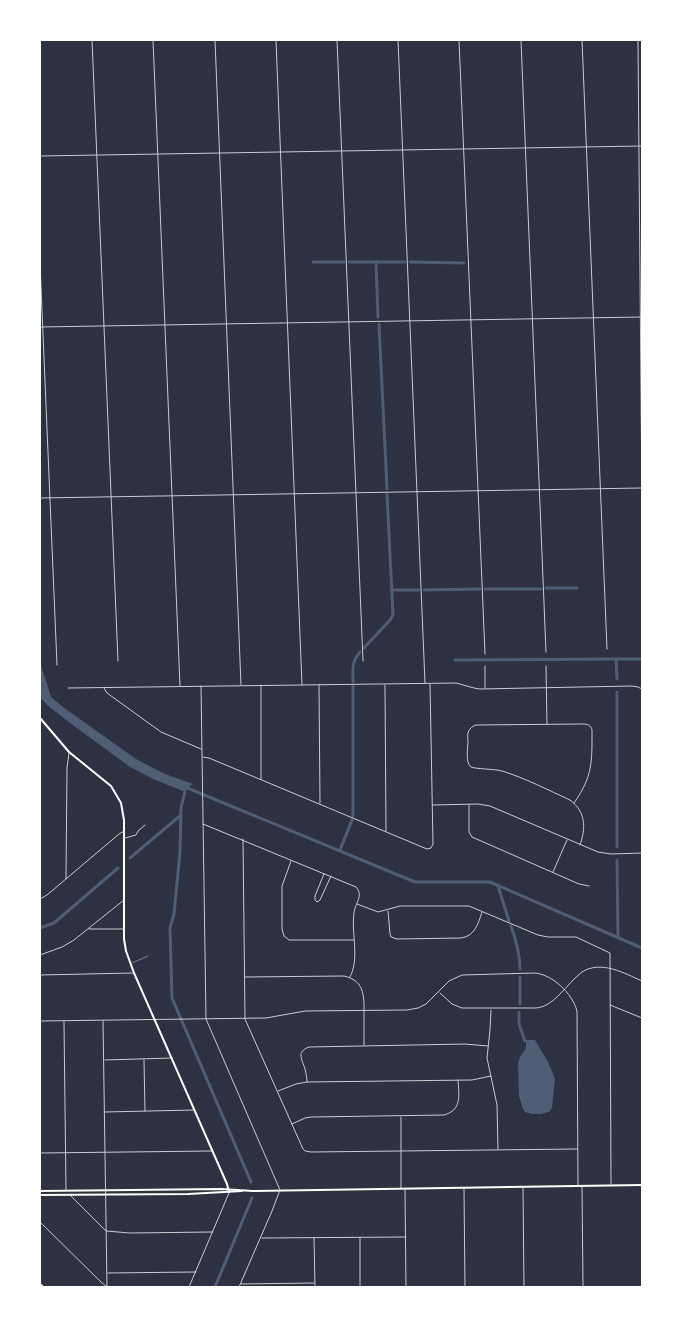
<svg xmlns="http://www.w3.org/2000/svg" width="682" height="1327" viewBox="0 0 682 1327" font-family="Mulish,sans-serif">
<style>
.water{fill:#4f5d75}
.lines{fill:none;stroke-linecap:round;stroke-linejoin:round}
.canal{stroke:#4f5d75;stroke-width:3}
.service{stroke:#caccd0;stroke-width:0.5}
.minor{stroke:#caccd0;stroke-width:1}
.secondary{stroke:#fff;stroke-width:2}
</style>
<rect width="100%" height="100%" fill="#2d3142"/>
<g class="water">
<polygon points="40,662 51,697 63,707 136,759 165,774 193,784 183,791 153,779 130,767 70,723 47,705 40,697"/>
<polygon points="526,1040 535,1040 548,1062 555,1079 552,1108 549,1112 541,1114 532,1114 525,1112 523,1109 519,1096 518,1063 520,1057 526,1048"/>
</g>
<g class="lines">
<g class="canal">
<polyline points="313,262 344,262"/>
<polyline points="349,262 376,262 378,317"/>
<polyline points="376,262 405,262"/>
<polyline points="410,262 464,263"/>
<polyline points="379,324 387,489"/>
<polyline points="546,588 577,588"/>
<polyline points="485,589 541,589"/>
<polyline points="392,590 419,590"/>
<polyline points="424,590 480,589"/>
<polyline points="364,648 390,620 393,615 387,494"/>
<polyline points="455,660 616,659"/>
<polyline points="617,679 616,659 642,659"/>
<path d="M 353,682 C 353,668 351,663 360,652"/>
<polyline points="353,686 353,816"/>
<polyline points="617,692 617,847"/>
<polyline points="185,787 415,882 490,882 642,948"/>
<polyline points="186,787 181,808 180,852 174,914 170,928 172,998 251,1182"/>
<polyline points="340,850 352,820"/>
<polyline points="130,858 181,815"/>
<polyline points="617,860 618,937"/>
<polyline points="498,886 509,921"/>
<path d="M 511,926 C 516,940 520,954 520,969"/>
<polyline points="40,928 54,923 118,868"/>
<polyline points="520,1004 520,977"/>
<polyline points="519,1012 519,1024 525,1041"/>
<polyline points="215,1287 252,1198"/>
</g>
<polyline class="service" points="132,963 148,956"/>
<g class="minor">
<polyline points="92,40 118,661"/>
<polyline points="153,40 180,686"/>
<polyline points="215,40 241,685"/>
<polyline points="276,40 302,685"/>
<polyline points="337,40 363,661"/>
<polyline points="398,40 425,683"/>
<polyline points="459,40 485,654"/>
<polyline points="521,40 546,652"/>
<polyline points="582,40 607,649"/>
<polyline points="638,40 642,508"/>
<polyline points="40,156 642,146"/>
<polyline points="40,263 57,665"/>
<polyline points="40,327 642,317"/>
<polyline points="40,498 642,488"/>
<polyline points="485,666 485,688"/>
<polyline points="546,666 547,724"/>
<polyline points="261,685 261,779"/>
<polyline points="319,685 320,803"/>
<polyline points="385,685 386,831"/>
<polyline points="201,686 206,1019 280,1190 272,1211 239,1287"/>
<polyline points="68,688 456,683 474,688 480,689 632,686 638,687 642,689"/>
<polyline points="104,688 107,693 161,732 201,749"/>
<polyline points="203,757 209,758 427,849 431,848 433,844 430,684"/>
<path d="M 574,803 C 593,776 592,762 592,730 C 591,725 587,724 582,724 L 476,725 C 468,728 467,733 468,741 C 468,747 465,763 471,767 C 475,769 495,769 502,771 C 525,778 548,790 570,800 C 586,812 586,828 580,845"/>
<polyline points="433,805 478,804 490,806 598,852 611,854 642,853"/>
<polyline points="469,805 469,832 472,837 579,884 589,886"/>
<path d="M 203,824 L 356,887 C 364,896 355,903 354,913 C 351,934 360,958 350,977"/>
<polyline points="125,838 136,835 138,831 145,825"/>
<polyline points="243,839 245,1019 303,1149 305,1151 311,1152 577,1149"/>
<polyline points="291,861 282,886 282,929 284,936 289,940 354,940"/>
<polyline points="553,872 567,840"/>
<polyline points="324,874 315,896 315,900 317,902 320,900 331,876"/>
<polyline points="66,879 67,768 69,753"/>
<polyline points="40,899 47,895 119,834 124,831"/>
<polyline points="357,904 378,912 400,906 469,906 538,935 548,937 576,937 610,953 611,1184"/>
<path d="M 388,911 L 390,934 L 391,937 L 397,939 L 461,938 C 475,936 478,924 482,912"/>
<polyline points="89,929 123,929"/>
<polyline points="40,955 62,947 74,940 124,900"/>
<polyline points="40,975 133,973"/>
<path d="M 245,977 L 344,976 C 366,981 364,998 364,1017 C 364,1026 364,1036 364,1045"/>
<path d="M 440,993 L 452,1004 L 462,1008 L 536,1008 C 546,1007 553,1001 560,994 C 567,987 574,978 582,972 C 601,960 624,973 642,981"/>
<polyline points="610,1005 642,1018"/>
<polyline points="491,1010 490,1030 487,1058 497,1105 498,1149"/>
<path d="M 40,1021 L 266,1018 L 305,1011 L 407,1010 L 418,1008 L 426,1004 L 449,981 L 462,975 L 535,973 C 553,975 572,993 577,1011 L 578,1186"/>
<polyline points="103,1021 107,1287"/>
<polyline points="64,1022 66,1190"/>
<polyline points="105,1060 171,1058"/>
<polyline points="144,1060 145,1111"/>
<path d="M 307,1082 C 307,1078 306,1073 305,1069 C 302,1059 296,1052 309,1047 L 465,1044 L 488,1046"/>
<polyline points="278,1091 296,1084 307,1082 472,1080 491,1076"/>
<polyline points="105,1112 194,1110"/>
<polyline points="401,1117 401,1188"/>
<path d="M 292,1124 L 305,1118 L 311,1117 L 444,1115 C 462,1110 459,1096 458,1080"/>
<polyline points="40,1153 212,1151"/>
<polyline points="582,1186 583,1287"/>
<polyline points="464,1188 465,1287"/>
<polyline points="523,1188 524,1287"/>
<polyline points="405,1190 406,1287"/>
<polyline points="71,1196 106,1231 130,1233 213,1232"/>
<polyline points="40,1222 101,1282 106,1286"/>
<polyline points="262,1238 406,1237"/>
<polyline points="314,1238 315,1287"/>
<polyline points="360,1238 360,1287"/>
<polyline points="108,1273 196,1272"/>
<polyline points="241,1284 314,1283"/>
<polyline points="189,1287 229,1193"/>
</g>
<g class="secondary">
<polyline points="40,718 69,752 111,786 121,803 124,820 124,939 126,951 134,973 227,1184 229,1192"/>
<polyline points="40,1191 221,1189 253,1191 642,1185"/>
<polyline points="40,1195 188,1194 242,1191"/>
<polyline points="40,1284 43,1287"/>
</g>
</g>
<rect width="682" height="1327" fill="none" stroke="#ffffff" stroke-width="82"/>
</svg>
